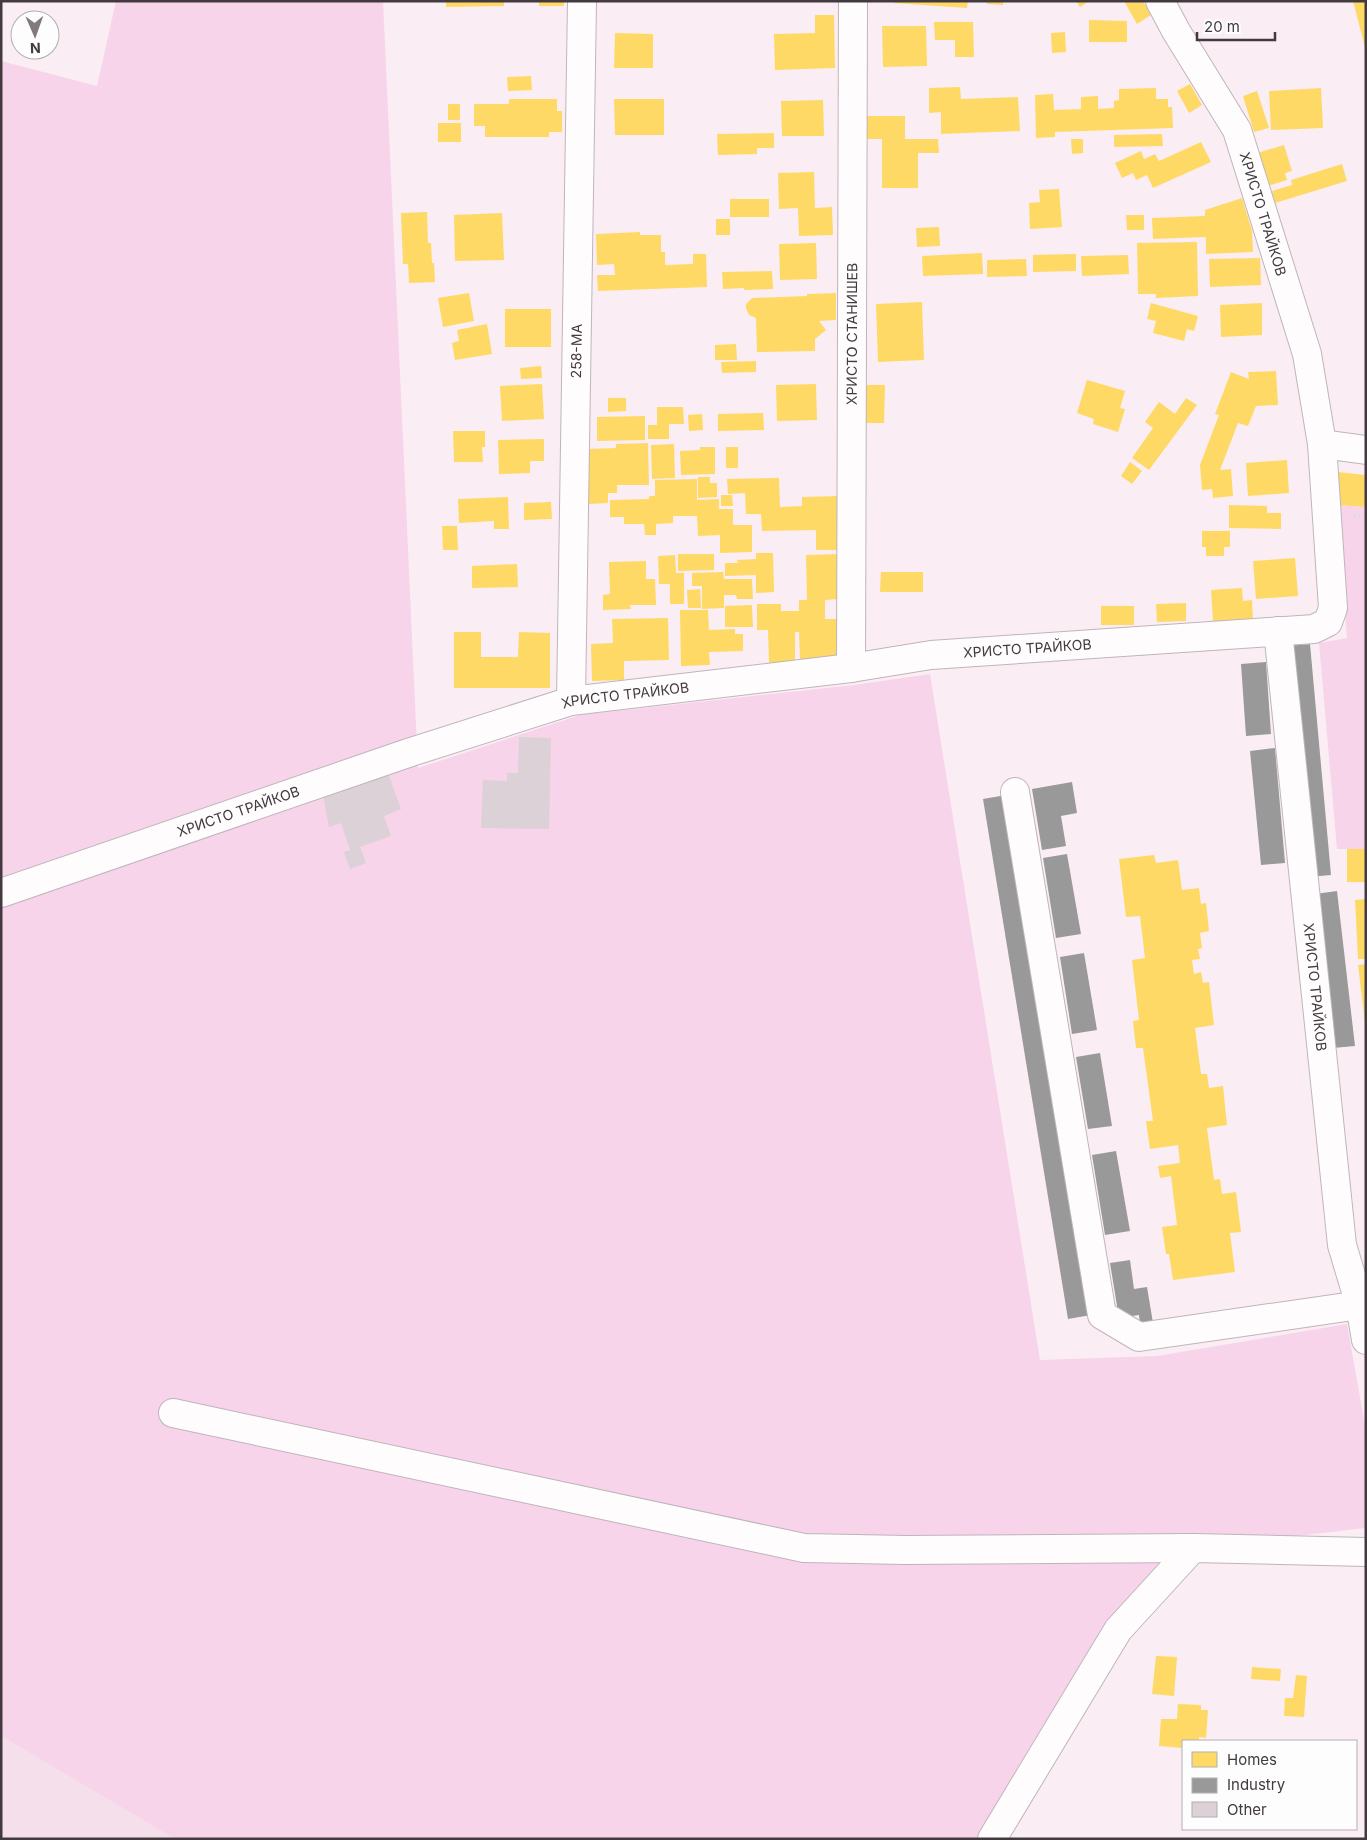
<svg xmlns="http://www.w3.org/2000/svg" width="1367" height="1840" viewBox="0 0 1367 1840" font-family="Inter,sans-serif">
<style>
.built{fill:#f4dfeb}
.green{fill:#f8d4ea}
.homes{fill:#ffd966}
.industry{fill:#999}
.building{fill:#dbd1d6}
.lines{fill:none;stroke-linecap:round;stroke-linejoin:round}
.minor-casing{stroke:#beb5ba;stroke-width:30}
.path{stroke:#dedbdd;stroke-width:3;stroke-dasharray:2.5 2.5;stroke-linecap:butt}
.minor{stroke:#fefcfd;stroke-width:28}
.labels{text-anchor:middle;stroke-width:5;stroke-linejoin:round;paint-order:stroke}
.street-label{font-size:14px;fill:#423a3f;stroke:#fdfdfd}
</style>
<rect width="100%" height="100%" fill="#faeef4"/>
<polygon class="built" points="1,1736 175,1839 1,1839"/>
<g class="green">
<polygon points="116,1 383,1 418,768 580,715 854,685 930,674 1040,1360 1157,1356 1347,1324 1366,1431 1366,1528 1193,1548 1118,1630 992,1839 175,1839 1,1736 1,61 97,86"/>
<polygon points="1337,505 1366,507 1366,849 1337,849 1319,643 1347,638"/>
</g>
<g class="homes">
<polygon points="446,1 504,1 504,6 446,7"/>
<rect x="539" y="1" width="25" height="5"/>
<polygon points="894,1 968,1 967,8 894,3"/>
<polygon points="987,1 1003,1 1003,5 987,4"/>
<polygon points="1076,1 1089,1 1080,7"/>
<polygon points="1124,1 1143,1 1151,15 1137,24"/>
<polygon points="1353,1 1366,1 1366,47 1365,47"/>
<polygon points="815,15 834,15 835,68 775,70 774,34 815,33"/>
<polygon points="1089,20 1127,21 1127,42 1089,42"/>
<polygon points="934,22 973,22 974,57 955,57 955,40 935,40"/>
<polygon points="882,26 926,26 927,66 883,67"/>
<polygon points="1065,32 1066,52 1052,53 1051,33"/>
<polygon points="615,33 653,34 653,68 614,68"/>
<polygon points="531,76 532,90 508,91 507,77"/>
<polygon points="1190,84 1202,105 1189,113 1177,91"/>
<polygon points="960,87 961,99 1018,97 1020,131 941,134 941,112 929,113 929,88"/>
<polygon points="1156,88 1156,99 1168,99 1168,107 1172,107 1173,128 1055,132 1055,137 1036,138 1035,95 1053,94 1054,110 1081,109 1081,97 1098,96 1098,109 1114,108 1114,101 1119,100 1119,89"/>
<polygon points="1321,88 1323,128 1271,130 1269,91"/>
<polygon points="1257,91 1269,128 1254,132 1243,96"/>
<polygon points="509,99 557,99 557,111 562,111 562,132 549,132 549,137 485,137 485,126 474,126 474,104 509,104"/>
<polygon points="614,99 664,99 664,135 615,135"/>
<polygon points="823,100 824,136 782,136 781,101"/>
<rect x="448" y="104" width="12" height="16"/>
<polygon points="867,116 905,116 905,139 938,139 939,153 918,153 918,188 882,188 882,139 867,139"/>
<rect x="438" y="123" width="23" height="19"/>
<polygon points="774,133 774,148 757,148 757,154 718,155 717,134"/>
<polygon points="1162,134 1163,146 1114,147 1114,135"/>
<polygon points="1071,139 1083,139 1083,153 1072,154"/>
<polygon points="1201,142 1211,162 1153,188 1147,175 1136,180 1133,173 1122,178 1115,163 1141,151 1144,159 1155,154 1159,161"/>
<polygon points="1284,145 1292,171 1285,173 1287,180 1264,187 1254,154"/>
<polygon points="1342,164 1347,181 1275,203 1272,191 1292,185 1291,180"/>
<polygon points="814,172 815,208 832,207 833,235 799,236 798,208 779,209 778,173"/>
<polygon points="1059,189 1062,227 1030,229 1029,203 1040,202 1039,190"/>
<polygon points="1242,198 1252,231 1253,252 1206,254 1206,237 1153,239 1152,218 1205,216 1205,210"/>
<rect x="730" y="199" width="39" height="18"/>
<polygon points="427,212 428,243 431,243 432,263 434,263 435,282 409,283 408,264 403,264 401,213"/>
<polygon points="502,213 504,260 455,261 454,215"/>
<polygon points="1126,215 1144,215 1144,230 1127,230"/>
<rect x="716" y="219" width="14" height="16"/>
<polygon points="939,227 940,246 917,247 916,228"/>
<polygon points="640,232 640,235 661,235 661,252 665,252 665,265 693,264 693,254 706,254 707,287 598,291 597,275 615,275 614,264 597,265 596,234"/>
<polygon points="1197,242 1198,296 1156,298 1156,294 1138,294 1137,243"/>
<polygon points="816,243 817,279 780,280 779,244"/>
<polygon points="982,253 983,274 923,276 922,256"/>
<polygon points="1076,254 1076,271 1033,272 1033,255"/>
<polygon points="1128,255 1129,274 1082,276 1081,256"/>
<polygon points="1260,258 1261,285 1210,287 1209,259"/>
<polygon points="1026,259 1027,276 987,277 987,260"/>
<polygon points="772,271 773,289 744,290 744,288 723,289 722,272"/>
<polygon points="469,293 474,321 443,327 438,298"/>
<polygon points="836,293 836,320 819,321 826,330 815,339 815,351 757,352 756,318 749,315 746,308 746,304 752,298 807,296 807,294"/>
<polygon points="922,302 924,360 878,362 876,304"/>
<polygon points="1151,303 1198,316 1194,331 1187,329 1184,341 1153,333 1156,321 1147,319"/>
<polygon points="1262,303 1262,335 1221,337 1220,305"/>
<rect x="505" y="309" width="46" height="38"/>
<polygon points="487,324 492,354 455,360 452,343 459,341 457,330"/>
<polygon points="736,344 737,360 715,360 715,345"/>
<polygon points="756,361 756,372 722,373 721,362"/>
<polygon points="541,366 542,378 521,379 520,368"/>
<polygon points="1276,371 1278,405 1256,406 1248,426 1238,423 1220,470 1231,469 1233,496 1213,498 1212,489 1202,490 1200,465 1219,415 1215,414 1231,372 1249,379 1248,372"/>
<polygon points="1087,380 1125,391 1120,408 1125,409 1118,432 1093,424 1094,419 1077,413"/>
<polygon points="542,384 544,419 502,421 500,386"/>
<polygon points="816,384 817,420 777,421 776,385"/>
<polygon points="864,385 885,385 884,423 864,423"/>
<polygon points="608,398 626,398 626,411 608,412"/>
<polygon points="1186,398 1197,405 1149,470 1132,458 1153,428 1145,422 1159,402 1175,414"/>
<polygon points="657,407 683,407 684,424 669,424 669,439 648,439 648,425 657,425"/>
<polygon points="763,413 764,430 718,431 718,414"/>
<polygon points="702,414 703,430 689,431 688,415"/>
<polygon points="645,416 645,440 597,441 597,417"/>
<polygon points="453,431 485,431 485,447 482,447 483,462 454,462"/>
<polygon points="544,439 544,461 530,461 530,473 499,474 498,440"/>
<polygon points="648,443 649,485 617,485 617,493 608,493 608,503 589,504 587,449 616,448 616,444"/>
<polygon points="674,444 675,478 652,479 651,445"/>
<polygon points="700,447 715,447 715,474 681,475 680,451 700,450"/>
<rect x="726" y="447" width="12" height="21"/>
<polygon points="1287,460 1289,493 1248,496 1246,463"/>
<polygon points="1130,462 1142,471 1132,484 1121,476"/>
<polygon points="1338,472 1366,475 1366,507 1337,505"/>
<polygon points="698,477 710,477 710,483 717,483 717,497 698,498"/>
<polygon points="779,478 780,507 802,506 802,497 839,496 840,550 816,550 816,530 762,531 761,514 746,514 745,493 728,494 727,479"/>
<polygon points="697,479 697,500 719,499 719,509 733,509 733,525 752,525 752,552 720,553 720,535 698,536 697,516 673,516 673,523 656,524 656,535 645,535 644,524 624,524 624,517 610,517 610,500 649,499 649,496 655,496 655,480"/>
<polygon points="721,495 732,495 733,506 721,506"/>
<polygon points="508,497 509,529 494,529 494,521 459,523 458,499"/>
<polygon points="551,502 552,519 524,520 524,503"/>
<polygon points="1229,505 1267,506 1267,513 1281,513 1281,529 1229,528"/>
<polygon points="442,526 457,526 458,550 443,550"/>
<polygon points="1202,531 1230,531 1230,547 1224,547 1224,556 1206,556 1206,547 1202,547"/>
<polygon points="756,553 773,553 774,592 756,593 756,575 725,576 725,563 738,563 737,560 756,559"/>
<polygon points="678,554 714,554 714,570 678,571"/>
<polygon points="838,554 839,599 825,600 825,619 839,619 840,661 800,662 799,632 795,632 795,662 769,663 768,630 757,630 757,604 781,604 781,611 799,611 799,600 807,600 806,555"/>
<polygon points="675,555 676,573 684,573 684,604 670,604 670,584 659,584 658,556"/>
<polygon points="1295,558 1298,596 1256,599 1253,561"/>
<polygon points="646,561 646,579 655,579 656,605 630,605 631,609 603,610 603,595 610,594 609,562"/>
<polygon points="517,564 518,587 472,588 472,566"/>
<polygon points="723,572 724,579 752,579 753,599 737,599 736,595 724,595 724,608 702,609 702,586 692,586 692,573"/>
<polygon points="881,572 923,572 923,592 880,592"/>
<polygon points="1242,588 1243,601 1252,600 1253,619 1213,622 1211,590"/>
<polygon points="700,589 701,608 688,608 687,590"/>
<polygon points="1186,603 1186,621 1157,622 1156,604"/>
<polygon points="752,605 753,627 725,627 725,606"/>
<rect x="1101" y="606" width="33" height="19"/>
<polygon points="680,610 708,610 709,630 735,629 735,634 743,634 743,651 709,652 710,665 681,666"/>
<polygon points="668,618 669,660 624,661 624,680 592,681 591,644 613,643 612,619"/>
<polygon points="454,632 481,632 481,657 518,657 519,632 550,633 550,688 454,688"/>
<rect x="1347" y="849" width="19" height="33"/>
<polygon points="1154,855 1156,863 1178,860 1182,890 1199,888 1201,904 1206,903 1209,931 1200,933 1202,948 1198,949 1200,959 1192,960 1194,974 1201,972 1203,983 1209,982 1214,1025 1195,1028 1201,1074 1207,1074 1209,1088 1223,1086 1227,1125 1207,1128 1214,1180 1220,1179 1222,1194 1236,1192 1241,1232 1230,1233 1235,1272 1173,1280 1169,1254 1166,1254 1162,1227 1177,1225 1171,1176 1160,1178 1158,1166 1180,1163 1178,1145 1150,1149 1146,1121 1153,1121 1143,1048 1136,1048 1133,1021 1139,1020 1132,960 1145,958 1140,916 1126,917 1119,859"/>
<polygon points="1366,899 1366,959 1358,959 1355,900"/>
<polygon points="1366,964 1366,1022 1365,1022 1358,965"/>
<polygon points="1156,1656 1177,1657 1174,1696 1152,1694"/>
<polygon points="1252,1667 1281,1669 1280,1681 1251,1679"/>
<polygon points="1296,1675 1307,1676 1304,1717 1284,1716 1285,1698 1293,1698"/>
<polygon points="1178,1704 1201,1705 1201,1710 1208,1710 1206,1738 1199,1737 1199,1741 1183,1741 1183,1748 1159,1746 1161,1719 1177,1719"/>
</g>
<g class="industry">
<polygon points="1310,644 1331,875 1308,877 1286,646"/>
<polygon points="1266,662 1271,734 1246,736 1241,664"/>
<polygon points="1275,748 1285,863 1261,865 1250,751"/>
<polygon points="1072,782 1077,813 1061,816 1066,846 1042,850 1032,789"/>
<polygon points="1006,795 1091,1315 1068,1319 983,799"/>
<polygon points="1067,854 1081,934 1056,938 1043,858"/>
<polygon points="1337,891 1355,1046 1333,1048 1315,894"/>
<polygon points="1084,953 1097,1030 1072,1034 1060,957"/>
<polygon points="1100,1053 1112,1126 1088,1129 1076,1057"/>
<polygon points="1116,1151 1130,1231 1105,1235 1092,1155"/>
<polygon points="1130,1260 1134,1289 1147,1287 1153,1323 1140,1325 1139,1315 1119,1318 1110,1263"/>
</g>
<g class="building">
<polygon points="519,737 551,738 549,829 481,828 483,780 507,781 507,773 518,773"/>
<polygon points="388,773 401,809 384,816 391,836 360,847 366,863 350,869 344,852 350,850 341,823 329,827 323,795"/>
</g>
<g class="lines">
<g class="minor-casing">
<g id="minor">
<polyline points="1322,444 1366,450"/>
<path id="s1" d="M 1278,631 L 1342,1245 L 1360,1305 L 1366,1340"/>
<path id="s2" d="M 851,668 L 853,1"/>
<path id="s3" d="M 571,701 L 582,1"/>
<polyline points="1015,792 1102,1315 1139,1337 1360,1305"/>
<path id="s4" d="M 1,893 L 411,752 L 571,701 L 851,668 L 931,655 L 1314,629 L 1328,622 L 1333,608 L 1322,444 L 1307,354 L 1237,130 L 1176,31 L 1160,1"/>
<polyline points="173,1413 804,1548 905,1550 1193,1548 1366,1552"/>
<polyline points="992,1839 1118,1630 1193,1548"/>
</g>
</g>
<polyline class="path" points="1353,516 1366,517"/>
<use href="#minor" class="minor"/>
</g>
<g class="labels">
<g class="street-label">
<text transform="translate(1263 214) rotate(73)" y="5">ХРИСТО ТРАЙКОВ</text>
<text dy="5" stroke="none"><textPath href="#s2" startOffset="334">ХРИСТО СТАНИШЕВ</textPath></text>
<text dy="5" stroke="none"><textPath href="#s3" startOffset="350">258-МА</textPath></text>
<text dy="5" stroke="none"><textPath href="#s4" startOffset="1061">ХРИСТО ТРАЙКОВ</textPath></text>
<text dy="5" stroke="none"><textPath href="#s4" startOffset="656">ХРИСТО ТРАЙКОВ</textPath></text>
<text dy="5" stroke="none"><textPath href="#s4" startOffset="251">ХРИСТО ТРАЙКОВ</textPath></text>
<text dy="5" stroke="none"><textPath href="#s1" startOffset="358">ХРИСТО ТРАЙКОВ</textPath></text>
</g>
</g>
<rect width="1367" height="1840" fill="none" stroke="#423a3f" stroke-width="5"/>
<rect x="1182" y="1740" width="175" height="90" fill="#fdfdfd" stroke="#b2afb1"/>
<rect x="1192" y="1752" width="25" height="15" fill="#ffd966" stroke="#b2afb1"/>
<text x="1227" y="1765" font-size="15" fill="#423a3f">Homes</text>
<rect x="1192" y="1778" width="25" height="15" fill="#999999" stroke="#b2afb1"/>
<text x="1227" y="1790" font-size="15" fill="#423a3f">Industry</text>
<rect x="1192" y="1802" width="25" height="15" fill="#dbd1d6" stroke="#b2afb1"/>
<text x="1227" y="1815" font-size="15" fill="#423a3f">Other</text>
<g transform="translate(35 35) rotate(178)"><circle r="24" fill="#fdfdfd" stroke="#b2afb1"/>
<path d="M0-4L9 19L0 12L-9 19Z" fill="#82797e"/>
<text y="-8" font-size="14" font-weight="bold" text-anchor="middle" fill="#423a3f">N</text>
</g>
<path d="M1197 32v8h78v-8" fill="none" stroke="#423a3f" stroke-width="2.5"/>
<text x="1204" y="32" font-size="15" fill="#423a3f" stroke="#fdfdfd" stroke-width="4" paint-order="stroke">20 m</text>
</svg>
